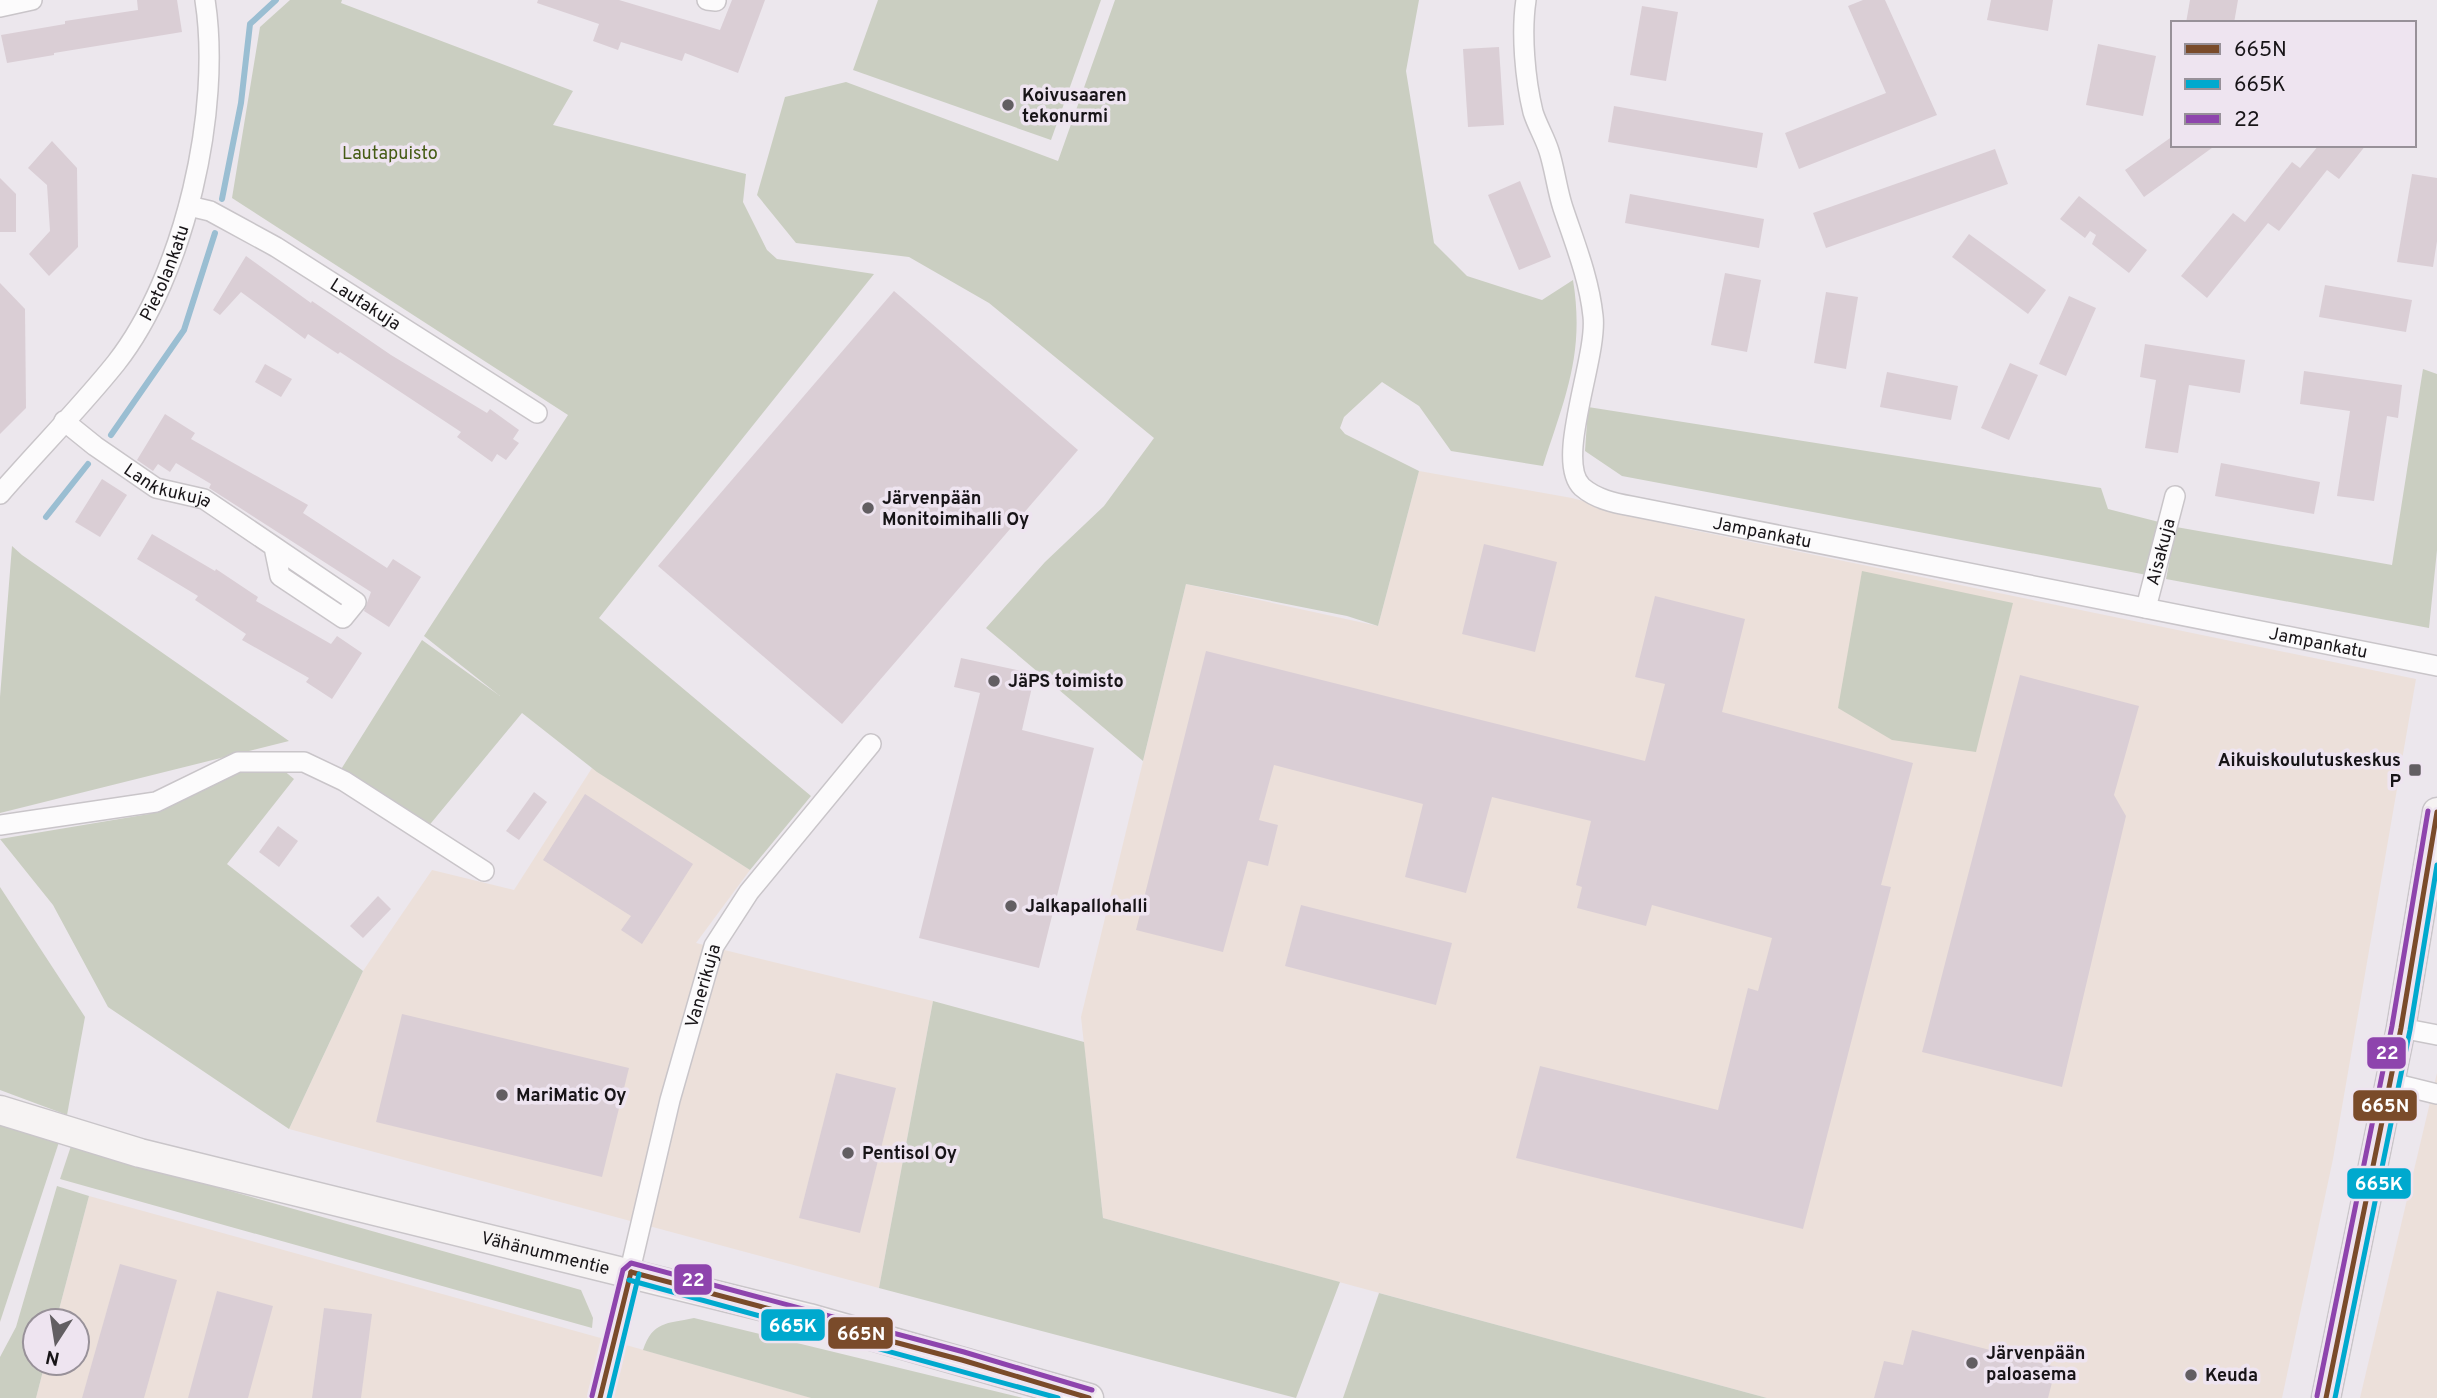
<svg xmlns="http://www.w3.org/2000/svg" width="2437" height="1398" viewBox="0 0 2437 1398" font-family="Overpass,sans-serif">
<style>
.industrial{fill:#ece0da}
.green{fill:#cacec1}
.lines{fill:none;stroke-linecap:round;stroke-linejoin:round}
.stream{stroke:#9abed2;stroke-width:6}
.building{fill:#daced5}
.street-casing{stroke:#c9c5c9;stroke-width:22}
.secondary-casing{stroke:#c9c5c9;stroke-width:31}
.street{stroke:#fcfbfc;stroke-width:19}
.secondary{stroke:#f6f3f3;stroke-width:28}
.bus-1-casing{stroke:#eee4f0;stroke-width:10}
.bus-2-casing{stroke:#eee4f0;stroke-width:10}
.bus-3-casing{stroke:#eee4f0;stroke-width:10}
.bus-1{stroke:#7a4b2a;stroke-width:5}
.bus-2{stroke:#00a9ce;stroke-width:5}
.bus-3{stroke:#8e44ad;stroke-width:5}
.poi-dot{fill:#625e62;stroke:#eee4f0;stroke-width:2.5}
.labels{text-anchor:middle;stroke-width:7;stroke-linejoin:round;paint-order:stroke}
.poi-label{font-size:18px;font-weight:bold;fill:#171417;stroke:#eee4f0;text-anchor:start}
.park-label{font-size:18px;fill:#465c15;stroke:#eee4f0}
.street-label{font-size:18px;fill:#171417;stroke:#eee4f0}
.line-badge{stroke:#eee4f0;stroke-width:2.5}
.badge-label{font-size:19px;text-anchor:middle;font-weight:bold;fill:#fff}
</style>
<rect width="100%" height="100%" fill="#ece7ed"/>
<g class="industrial">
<polygon points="1419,471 1572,498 1683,528 2416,679 2333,1159 2282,1398 1767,1398 1103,1218 1081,1017 1186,584 1378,626"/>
<polygon points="592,768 750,870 696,943 933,1001 879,1288 289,1129 363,971 432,870 514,890"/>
<polygon points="2437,1073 2437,1398 2360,1398"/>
<polygon points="89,1196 651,1352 812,1398 36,1398 45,1363 77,1363 77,1321 56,1321"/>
</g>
<g class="green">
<polygon points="290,0 342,0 341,3 573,91 553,125 746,174 743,202 767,250 777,259 874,274 599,618 811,796 750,870 597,772 522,713 427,828 340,771 422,640 500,696 424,636 568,415 232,198 260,27"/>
<polygon points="878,0 1101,0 1051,140 853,70"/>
<path d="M 1115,0 L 1419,0 L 1406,71 L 1434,243 L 1467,276 L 1542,300 L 1573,280 C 1585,354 1565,397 1543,466 L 1451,451 L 1419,406 L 1382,382 L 1344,417 L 1340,428 L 1345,434 L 1419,471 L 1378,626 L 1347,616 L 1186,584 L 1143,761 L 986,628 L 1045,562 L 1104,506 L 1154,438 L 989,303 L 909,257 L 796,243 L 757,195 L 785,97 L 846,82 L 1058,161 Z"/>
<polygon points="2423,369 2437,374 2437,550 2429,628 2166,579 2176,527 2392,565"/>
<polygon points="1588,407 2101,488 2108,509 2159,522 2147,575 1622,476 1585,451"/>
<polygon points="12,546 22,555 289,741 0,813 0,697"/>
<polygon points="1862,571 2013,603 1976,752 1892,740 1838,708"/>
<polygon points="282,769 294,779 227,864 363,971 289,1129 108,1007 53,905 0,839 149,814 237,773"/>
<polygon points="0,887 85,1017 67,1115 0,1090"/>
<polygon points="933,1001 1084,1042 1103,1218 1340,1282 1296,1398 879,1288"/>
<polygon points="0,1121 59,1142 0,1322"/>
<polygon points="71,1146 581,1290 593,1318 592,1328 60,1179"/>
<polygon points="57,1186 89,1196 56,1321 35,1321 35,1363 45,1363 36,1398 0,1398 0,1357 16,1327"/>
<polygon points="1379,1293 1767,1398 1343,1398"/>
<path d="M 694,1318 L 1023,1398 L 811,1398 L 643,1350 C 653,1321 666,1324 694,1318 Z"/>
</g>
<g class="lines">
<g class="stream">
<polyline points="222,199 241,103 250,24 276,0"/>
<polyline points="111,435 184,330 215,233"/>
<polyline points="46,517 88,464"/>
</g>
</g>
<g class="building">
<polygon points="137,0 177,0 182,32 54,53 54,55 7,63 1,35 65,24 65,21 138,10"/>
<polygon points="538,0 619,0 720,30 732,0 765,0 738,73 685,53 682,61 621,42 618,50 593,41 599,24 537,3"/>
<polygon points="1863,0 1885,0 1937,115 1799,169 1785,133 1886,93 1848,6"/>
<polygon points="1991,0 2053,0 2048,31 1987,20"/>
<polygon points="2190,0 2238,0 2234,23 2186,23"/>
<polygon points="1642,6 1678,12 1666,81 1630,75"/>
<polygon points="2098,44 2156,56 2143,116 2086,105"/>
<polygon points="1499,47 1504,125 1468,127 1463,49"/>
<polygon points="1614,106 1763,133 1757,168 1608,142"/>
<polygon points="2173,136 2173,145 2216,145 2144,197 2125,170"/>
<polygon points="52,141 77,168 78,247 49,276 29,254 50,231 47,185 28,168"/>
<polygon points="2319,145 2366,145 2339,179 2327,170 2279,231 2268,223 2207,298 2181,276 2233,213 2245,222 2292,162 2300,168"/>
<polygon points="1995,149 2008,184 1826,248 1813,213"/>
<polygon points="2412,174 2437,178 2437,241 2433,267 2397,262"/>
<polygon points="0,178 16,194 16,232 0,232"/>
<polygon points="1520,181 1551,257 1519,270 1488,195"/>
<polygon points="1630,194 1764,219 1759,248 1625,223"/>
<polygon points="2079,196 2147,250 2129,273 2092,244 2096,235 2090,231 2085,238 2060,219"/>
<polygon points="1969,234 2046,290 2028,314 1952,257"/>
<polygon points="246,256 311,303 312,301 391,355 487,413 490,409 519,430 513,439 519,443 506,460 497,454 492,462 457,437 461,432 340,352 338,354 308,334 305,339 241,292 220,315 213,310"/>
<polygon points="1725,273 1761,280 1747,352 1711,345"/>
<polygon points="0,283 25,309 26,408 0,434"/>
<polygon points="2325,285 2412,300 2406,332 2319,317"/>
<polygon points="894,291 1078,450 842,724 658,566"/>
<polygon points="1826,292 1858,297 1846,369 1814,363"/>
<polygon points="2069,296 2096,308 2066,376 2039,364"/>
<polygon points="2145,344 2245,360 2240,393 2189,385 2178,453 2145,448 2156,380 2140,377"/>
<polygon points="2010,363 2038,375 2009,440 1981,428"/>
<polygon points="265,364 292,379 281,397 255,382"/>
<polygon points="2304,371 2402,385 2398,418 2387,416 2374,501 2337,496 2350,411 2300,404"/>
<polygon points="1887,372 1958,386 1951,420 1880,407"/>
<polygon points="165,414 195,433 191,439 308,505 303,513 387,568 393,559 421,577 389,627 364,611 371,592 209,488 211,484 176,463 170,472 158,464 153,471 137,460"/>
<polygon points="2221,463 2320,482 2314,514 2215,496"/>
<polygon points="102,479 127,495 100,537 75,522"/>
<polygon points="152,534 215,571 216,569 258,597 256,601 331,644 337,636 362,653 332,699 306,682 309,678 242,640 246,634 195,600 198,596 137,559"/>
<polygon points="1484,544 1557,562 1535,652 1462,634"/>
<polygon points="1655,596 1745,619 1722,712 1913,763 1881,885 1891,887 1803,1229 1516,1158 1540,1066 1718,1110 1748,988 1758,991 1772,938 1652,905 1646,926 1577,908 1582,887 1576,885 1591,821 1492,797 1466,893 1405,877 1423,804 1274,765 1259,820 1278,825 1268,866 1248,861 1223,952 1136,930 1206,651 1645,761 1665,684 1635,677"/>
<polygon points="961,658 1035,674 1022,730 1094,748 1039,968 919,938 980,693 954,687"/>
<polygon points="2020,675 2139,706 2114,795 2126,816 2062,1087 1922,1052"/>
<polygon points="534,792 547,802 519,840 506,831"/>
<polygon points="585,794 693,864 642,944 621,930 631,916 543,860"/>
<polygon points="278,826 298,841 279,867 259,852"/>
<polygon points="378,896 391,909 363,938 350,926"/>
<polygon points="1301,905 1452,943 1436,1005 1285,966"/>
<polygon points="402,1014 629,1068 602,1177 376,1122"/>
<polygon points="836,1073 896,1088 860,1233 799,1218"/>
<polygon points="120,1264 177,1280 144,1398 82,1398"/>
<polygon points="217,1291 273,1306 248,1398 188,1398"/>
<polygon points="324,1308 372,1314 361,1398 312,1398"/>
<polygon points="1912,1330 2056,1367 2048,1398 1874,1398 1884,1361 1903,1365"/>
</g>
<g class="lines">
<g class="street-casing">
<g id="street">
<polyline points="707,0 716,1"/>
<path id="s1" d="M 1526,0 C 1521,33 1525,79 1533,112 C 1537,125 1545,138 1549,151 C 1555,170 1557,190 1563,208 C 1575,244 1589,278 1593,316 C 1598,357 1554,461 1582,487 C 1596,499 1614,503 1631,506 L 2437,666"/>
<polyline points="0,7 32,0"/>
<path id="s2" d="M 189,206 L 210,211 L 276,247 L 537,413"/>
<path id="s3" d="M 64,421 L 95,446 L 156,488 L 204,499 L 356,602 L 343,618 L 280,576 L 274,547"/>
<path id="s4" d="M 0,494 C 38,450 80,408 116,363 C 185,275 222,109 205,0"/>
<path id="s5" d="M 2146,608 L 2175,496"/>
<polyline points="0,825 156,802 238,762 304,762 344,781 484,871"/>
<polyline points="2401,1028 2437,1035"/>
<polyline points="2388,1082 2437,1094"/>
<path id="s6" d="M 600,1398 L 670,1100 L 714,946 L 749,892 L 871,744"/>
</g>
</g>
<g class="secondary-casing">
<g id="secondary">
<path id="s7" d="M 0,1110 L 140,1153 L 809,1318 L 1089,1398"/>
<polyline points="2326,1398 2401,1028 2437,812"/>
</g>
</g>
<use href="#street" class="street"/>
<use href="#secondary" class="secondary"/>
<g class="bus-1-casing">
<g id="bus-1">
<polyline points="631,1272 962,1360 1089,1398"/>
<polyline points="600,1398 631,1272"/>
<polyline points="2326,1398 2401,1028 2437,812"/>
</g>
</g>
<g class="bus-2-casing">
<g id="bus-2">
<polyline points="629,1280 1058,1398"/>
<polyline points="609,1398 639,1274"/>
<polyline points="2335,1398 2410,1030 2437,865"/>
</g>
</g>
<g class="bus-3-casing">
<g id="bus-3">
<polyline points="592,1396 623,1270 631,1263 964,1352 1092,1390"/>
<polyline points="2317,1396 2392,1026 2428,811"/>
</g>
</g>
<use href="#bus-1" class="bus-1"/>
<use href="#bus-2" class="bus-2"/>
<use href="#bus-3" class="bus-3"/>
</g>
<g class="poi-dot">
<circle cx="1008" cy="105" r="7"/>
<circle cx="868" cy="508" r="7"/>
<circle cx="994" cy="681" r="7"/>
<rect x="2408" y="763" width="14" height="14" rx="3.5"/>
<circle cx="1011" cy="906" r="7"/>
<circle cx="502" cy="1095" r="7"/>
<circle cx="848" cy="1153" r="7"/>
<circle cx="1972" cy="1363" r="7"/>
<circle cx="2191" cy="1375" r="7"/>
</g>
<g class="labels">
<g class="poi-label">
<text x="1022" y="101">Koivusaaren<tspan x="1022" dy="21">tekonurmi</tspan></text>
<text x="882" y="504">Järvenpään<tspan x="882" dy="21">Monitoimihalli Oy</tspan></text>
<text x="1008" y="687">JäPS toimisto</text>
<text x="2401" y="766" text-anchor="end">Aikuiskoulutuskeskus<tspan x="2401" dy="21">P</tspan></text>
<text x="1025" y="912">Jalkapallohalli</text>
<text x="516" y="1101">MariMatic Oy</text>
<text x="862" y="1159">Pentisol Oy</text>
<text x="1986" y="1359">Järvenpään<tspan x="1986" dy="21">paloasema</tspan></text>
<text x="2205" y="1381">Keuda</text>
</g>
<g class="park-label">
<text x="390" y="159">Lautapuisto</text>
</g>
<g class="street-label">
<text dy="6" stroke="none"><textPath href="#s4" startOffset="278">Pietolankatu</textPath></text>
<text dy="6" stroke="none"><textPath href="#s2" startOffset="203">Lautakuja</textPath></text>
<text dy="6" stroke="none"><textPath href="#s3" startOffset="124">Lankkukuja</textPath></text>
<text dy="6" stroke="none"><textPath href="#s1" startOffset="688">Jampankatu</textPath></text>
<text dy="6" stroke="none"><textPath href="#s5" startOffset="58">Aisakuja</textPath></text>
<text dy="6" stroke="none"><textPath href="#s1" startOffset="1255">Jampankatu</textPath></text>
<text dy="6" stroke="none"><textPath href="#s6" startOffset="425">Vanerikuja</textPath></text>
<text dy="6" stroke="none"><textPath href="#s7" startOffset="564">Vähänummentie</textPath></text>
</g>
</g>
<g class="line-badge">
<rect x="2366" y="1036" width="41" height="34" rx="7" fill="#8e44ad"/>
<rect x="2352" y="1089" width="66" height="33" rx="7" fill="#7a4b2a"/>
<rect x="2346" y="1167" width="66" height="33" rx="7" fill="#00a9ce"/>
<rect x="673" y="1263" width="40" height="33" rx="7" fill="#8e44ad"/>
<rect x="760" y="1308" width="66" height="34" rx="7" fill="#00a9ce"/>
<rect x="827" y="1316" width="67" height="34" rx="7" fill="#7a4b2a"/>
</g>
<g class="badge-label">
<text x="2387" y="1059">22</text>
<text x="2385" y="1112">665N</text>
<text x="2379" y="1190">665K</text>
<text x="693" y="1286">22</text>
<text x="793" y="1332">665K</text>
<text x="861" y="1340">665N</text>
</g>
<rect x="2171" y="21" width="245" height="126" fill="#eee4f0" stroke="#989199" stroke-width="2"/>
<rect x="2185" y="44" width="35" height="10" fill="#7a4b2a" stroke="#989199" stroke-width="2"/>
<text x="2234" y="56" font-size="21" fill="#171417">665N</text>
<rect x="2185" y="79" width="35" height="10" fill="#00a9ce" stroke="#989199" stroke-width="2"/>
<text x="2234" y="91" font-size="21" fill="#171417">665K</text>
<rect x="2185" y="114" width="35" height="10" fill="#8e44ad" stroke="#989199" stroke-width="2"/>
<text x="2234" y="126" font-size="21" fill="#171417">22</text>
<g transform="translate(56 1342) rotate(192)"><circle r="33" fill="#eee4f0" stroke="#989199" stroke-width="2"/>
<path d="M0-5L12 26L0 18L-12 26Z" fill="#625e62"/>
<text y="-10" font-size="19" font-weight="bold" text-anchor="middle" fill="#171417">N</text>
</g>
</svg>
